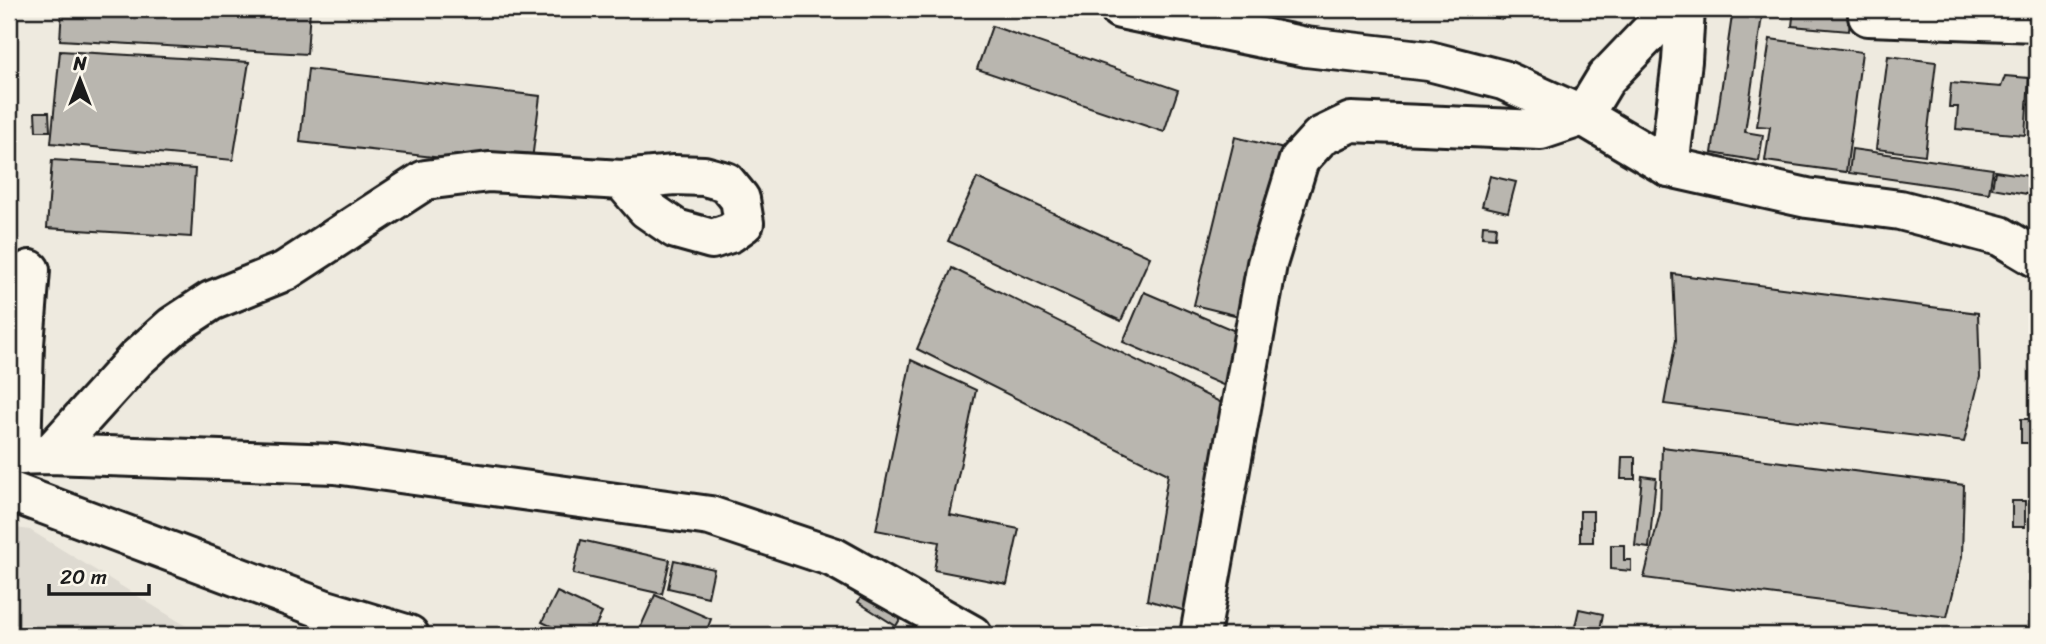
<svg xmlns="http://www.w3.org/2000/svg" width="2046" height="644" viewBox="0 0 2046 644" font-family="Sriracha,sans-serif">
<style>
.built{fill:#dedad1}
.building{fill:#b9b6af;stroke:#1c1c1c;stroke-width:2}
.lines{fill:none;stroke-linecap:round;stroke-linejoin:round}
.minor-casing{stroke:#1c1c1c;stroke-width:44}
.minor{stroke:#fbf7ec;stroke-width:38}
</style>
<rect width="100%" height="100%" fill="#eeeadf"/>
<filter id="ink" filterUnits="userSpaceOnUse"><feTurbulence type="fractalNoise" baseFrequency=".0143" numOctaves="2"/><feDisplacementMap in="SourceGraphic" scale="14" xChannelSelector="R" yChannelSelector="G"/><feConvolveMatrix kernelMatrix="1 2 1 2 8 2 1 2 1" color-interpolation-filters="sRGB"/></filter>
<g filter="url(#ink)">
<polygon class="built" points="9,527 30,530 201,635 9,635"/>
<g class="building">
<polygon points="62,9 310,9 307,54 60,40"/>
<polygon points="1491,9 1505,9 1503,19 1489,16"/>
<polygon points="1733,9 1763,9 1745,132 1763,135 1759,161 1712,153"/>
<polygon points="1794,9 1851,9 1849,31 1792,26"/>
<polygon points="992,26 1178,90 1164,132 977,69"/>
<polygon points="1770,39 1862,52 1846,172 1765,161 1770,127 1757,126"/>
<polygon points="60,51 249,62 233,160 51,143"/>
<polygon points="1888,56 1936,62 1925,155 1876,149"/>
<polygon points="308,69 540,96 531,168 300,142"/>
<polygon points="2005,76 2029,78 2025,135 1956,129 1958,107 1949,107 1951,83 2001,87"/>
<polygon points="35,112 49,112 50,131 36,131"/>
<polygon points="1235,137 1292,151 1251,319 1194,305"/>
<polygon points="1852,149 1993,169 1989,193 1849,173"/>
<polygon points="52,160 195,169 191,237 47,228"/>
<polygon points="2037,160 2037,207 2032,207"/>
<polygon points="1995,171 2036,177 2033,195 1992,188"/>
<polygon points="1490,176 1516,182 1508,212 1482,206"/>
<polygon points="977,178 1150,257 1121,321 948,241"/>
<polygon points="1483,225 1496,226 1495,238 1482,237"/>
<polygon points="952,268 1236,410 1189,612 1147,600 1168,474 917,349"/>
<polygon points="1673,274 1978,313 1980,377 1964,442 1664,404 1676,340"/>
<polygon points="1144,292 1254,339 1232,389 1123,342"/>
<polygon points="911,360 976,390 950,515 1019,529 1007,584 934,570 939,542 876,530"/>
<rect x="2021" y="419" width="14" height="24"/>
<polygon points="1662,447 1964,485 1962,556 1947,617 1644,578 1660,513"/>
<polygon points="1622,457 1635,457 1635,479 1621,479"/>
<polygon points="1642,476 1656,478 1649,548 1635,546"/>
<rect x="2012" y="501" width="13" height="26"/>
<rect x="1580" y="511" width="13" height="31"/>
<polygon points="581,540 670,560 662,594 573,574"/>
<polygon points="1611,545 1624,545 1624,560 1631,560 1631,571 1611,569"/>
<polygon points="674,560 714,569 708,597 668,588"/>
<polygon points="865,591 903,614 896,626 858,602"/>
<polygon points="557,592 602,613 591,635 570,635 542,622"/>
<polygon points="655,595 711,619 705,635 637,635"/>
<polygon points="1579,609 1603,614 1599,635 1573,635"/>
<polygon points="1136,624 1184,632 1183,635 1134,635"/>
</g>
<g class="lines">
<g class="minor-casing">
<g id="minor">
<polyline points="1120,9 1306,47 1429,61 1503,80 1583,116 1669,167 1807,198 1900,210 2000,236 2037,258"/>
<polyline points="1868,16 2037,22"/>
<polyline points="1669,167 1682,61 1685,9"/>
<polyline points="50,454 136,359 173,326 211,301 285,271 425,180 489,172 622,180 674,175 704,176 726,182 740,199 744,223 730,233 712,239 676,229 647,209 622,180"/>
<polyline points="9,455 50,454 335,464 710,516 833,557 972,635"/>
<polyline points="21,455 24,344 30,270"/>
<polyline points="9,491 326,610 409,635"/>
<polyline points="1200,635 1267,264 1299,160 1320,137 1351,122 1541,130 1583,116 1606,78 1672,9"/>
</g>
</g>
<use href="#minor" class="minor"/>
</g>
</g>
<rect width="2046" height="644" fill="none" stroke="#fbf7ec" stroke-width="35"/>
<rect x="18" y="18" width="2011" height="609" fill="none" stroke="#1c1c1c" stroke-width="2.5" filter="url(#ink)"/>
<g transform="translate(80 80)" stroke="#fbf7ec" stroke-width="5" paint-order="stroke">
<path d="M0-5L12 26L0 18L-12 26Z" fill="#1c1c1c"/>
<text y="-10" font-size="19" font-weight="bold" text-anchor="middle" fill="#1c1c1c">N</text>
</g>
<path d="M49 584v10h100v-10" fill="none" stroke="#1c1c1c" stroke-width="3.5"/>
<text x="60" y="584" font-size="21" fill="#1c1c1c" stroke="#fbf7ec" stroke-width="5" paint-order="stroke">20 m</text>
</svg>
